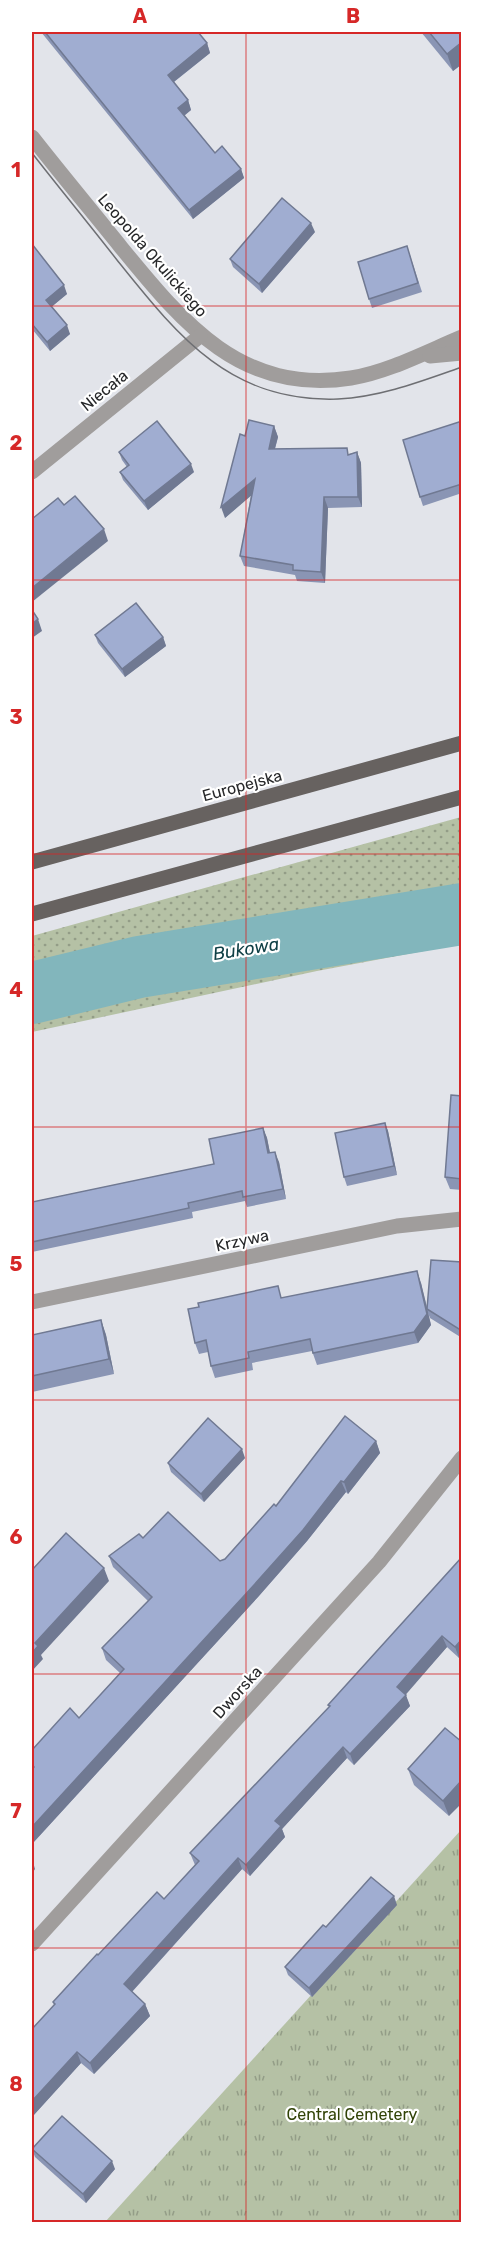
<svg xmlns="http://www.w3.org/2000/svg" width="493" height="2254" viewBox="0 0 493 2254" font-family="Rubik,sans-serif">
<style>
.grass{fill:url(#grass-dots)}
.park{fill:url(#park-tufts)}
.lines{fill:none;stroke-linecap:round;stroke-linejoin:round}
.river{stroke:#82b6bc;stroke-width:62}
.minor{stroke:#a09d9c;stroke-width:15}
.major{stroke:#676260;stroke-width:15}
.tram{stroke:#6e6f73;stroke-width:1.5}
.wall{fill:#8a95b4}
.shaded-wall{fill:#707992}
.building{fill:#a0add1;stroke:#707992;stroke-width:1.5}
.grid{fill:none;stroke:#d62828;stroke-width:1.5;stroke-opacity:0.55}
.labels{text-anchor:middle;stroke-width:4.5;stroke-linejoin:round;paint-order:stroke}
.street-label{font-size:16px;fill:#27282a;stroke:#fff}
.park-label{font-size:16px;fill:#314307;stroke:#fff}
.water-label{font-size:18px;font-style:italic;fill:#104046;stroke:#fff}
.neatline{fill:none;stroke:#d62828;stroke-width:2}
.grid-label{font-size:20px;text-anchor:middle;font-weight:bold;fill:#d62828}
</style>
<defs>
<pattern id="grass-dots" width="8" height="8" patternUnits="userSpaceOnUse" patternTransform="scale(1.5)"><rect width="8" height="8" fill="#b5c1a5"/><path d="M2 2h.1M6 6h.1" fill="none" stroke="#939d87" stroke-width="1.8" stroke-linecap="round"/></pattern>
<pattern id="park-tufts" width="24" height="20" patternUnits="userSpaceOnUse" patternTransform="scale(1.5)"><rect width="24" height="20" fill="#b5c1a5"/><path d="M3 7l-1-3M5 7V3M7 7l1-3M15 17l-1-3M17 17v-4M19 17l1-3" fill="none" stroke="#939d87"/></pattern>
</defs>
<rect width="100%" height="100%" fill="#e2e4ea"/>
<polygon class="grass" points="461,817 461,944 317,971 32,1032 32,936"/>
<polygon class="park" points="461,1830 461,2222 105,2222"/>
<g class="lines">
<polyline class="river" points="32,993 139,967 462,914"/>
<g class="minor">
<path d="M 32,137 C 61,174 91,210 120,246 C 183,323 241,395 351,378 C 388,372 426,352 462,337"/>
<polyline points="430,356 462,353"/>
<polyline points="32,472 200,336"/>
<polyline points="32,1302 397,1226 462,1219"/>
<polyline points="32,1944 379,1562 462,1458"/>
</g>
<g class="major">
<polyline points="32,862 462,743"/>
<polyline points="32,914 462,797"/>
</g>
<path class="tram" d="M 32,153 C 60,189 89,224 117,260 C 178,336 230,403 338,399 C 381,397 422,381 462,367"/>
</g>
<g class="wall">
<polygon points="41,32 198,32 207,43 210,53 174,82 188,100 191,110 184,116 215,153 241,169 244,178 193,219"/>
<polygon points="421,32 462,32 462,64 453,71"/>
<polygon points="315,232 262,293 233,267 230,259"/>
<polygon points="32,244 67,294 51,307 70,334 50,351 32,329"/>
<polygon points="407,246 422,292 372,308 369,299"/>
<polygon points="462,421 462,493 423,506 420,497"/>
<polygon points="274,426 278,437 275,449 349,454 357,452 361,463 362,507 328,508 325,583 297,581 295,575 244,566 240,556 251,495 225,518 245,436"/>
<polygon points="119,452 194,472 148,510 123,480 120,472 127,467 122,460"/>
<polygon points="95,635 163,637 166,646 125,677 98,643"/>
<polygon points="462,1096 462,1190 450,1189 445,1177"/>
<polygon points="385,1123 388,1131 397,1175 347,1186 344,1177"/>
<polygon points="263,1128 267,1138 270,1153 279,1162 286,1199 247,1207 245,1201 192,1212 193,1218 32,1252 32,1202 214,1164"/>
<polygon points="462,1262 462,1338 430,1318 428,1313 431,1325 418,1343 317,1365 312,1351 252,1363 253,1370 215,1378 211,1366 208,1352 199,1354 195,1343 282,1298 421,1283 427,1307"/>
<polygon points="101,1320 106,1335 114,1374 32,1392 32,1335"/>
<polygon points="376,1441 380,1453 348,1494 346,1492 307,1541 258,1597 32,1844 32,1750 79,1718 120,1673 106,1660 102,1648 148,1601 113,1567 109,1556 143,1538 220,1561 225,1559 276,1506"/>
<polygon points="245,1458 204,1502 171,1472 168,1463"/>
<polygon points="462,1557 462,1655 459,1658 447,1647 405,1694 410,1706 354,1765 347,1758 282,1829 285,1837 250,1876 242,1869 132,1992 145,2004 150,2016 94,2074 81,2063 32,2117 32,2029 54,2005 53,2002 98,1955 164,1899 195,1865 190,1853 329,1707 328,1705"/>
<polygon points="462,1742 449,1816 414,1785 408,1769"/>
<polygon points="397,1905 312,1997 288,1975 285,1967 326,1927"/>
<polygon points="32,2149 115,2169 86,2203 35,2157"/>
</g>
<g class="shaded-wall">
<polygon points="462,42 462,64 453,71 447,54"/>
<polygon points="207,43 210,53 171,84 168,75"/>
<polygon points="188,100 191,110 181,118 178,108"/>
<polygon points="241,169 244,178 193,219 189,210"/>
<polygon points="311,223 315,232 262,293 259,284"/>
<polygon points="64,285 67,294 49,309 46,300"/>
<polygon points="67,325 70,334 50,351 47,342"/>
<polygon points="274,426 278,437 272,459 269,449"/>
<polygon points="357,452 361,463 362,507 358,497"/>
<polygon points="191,464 194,472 148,510 144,501"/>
<polygon points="255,479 259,489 225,518 221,507"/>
<polygon points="324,497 328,508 325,583 321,572"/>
<polygon points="104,529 108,541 32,602 32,588"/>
<polygon points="38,619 42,631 32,638 32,624"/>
<polygon points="163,637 166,646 125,677 122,669"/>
<polygon points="385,1123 388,1131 397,1175 394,1166"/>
<polygon points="263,1128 267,1138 272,1163 268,1153"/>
<polygon points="275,1152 279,1162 286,1199 283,1189"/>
<polygon points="417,1271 421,1283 431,1325 418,1343 414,1332"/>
<polygon points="101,1320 106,1335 114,1374 109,1359"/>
<polygon points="376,1441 380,1453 348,1494 344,1482"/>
<polygon points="242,1449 245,1458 204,1502 201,1494"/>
<polygon points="341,1481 346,1492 307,1541 258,1597 32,1844 32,1827"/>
<polygon points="104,1568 109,1581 41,1655 43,1659 32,1671 32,1653 35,1643"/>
<polygon points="442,1636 447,1647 402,1699 397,1687"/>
<polygon points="462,1639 462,1655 459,1658 455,1647"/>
<polygon points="406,1695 410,1706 354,1765 350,1754"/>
<polygon points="343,1747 347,1758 282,1829 285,1837 250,1876 246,1865 275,1821"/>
<polygon points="462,1780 462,1803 449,1816 443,1801"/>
<polygon points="238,1858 242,1869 128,1996 124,1984"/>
<polygon points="32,1859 35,1869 32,1874"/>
<polygon points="394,1896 397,1905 312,1997 309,1988"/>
<polygon points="145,2004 150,2016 94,2074 90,2063"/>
<polygon points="77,2052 81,2063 32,2117 32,2101"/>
<polygon points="112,2161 115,2169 86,2203 83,2194"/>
</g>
<g class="building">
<polygon points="45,32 198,32 207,43 168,75 188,100 178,108 215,153 222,146 241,169 189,210"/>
<polygon points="429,32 462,32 462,42 447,54"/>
<polygon points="282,198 311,223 259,284 230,259"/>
<polygon points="32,244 64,285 46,300 67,325 47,342 32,324"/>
<polygon points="407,246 418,283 369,299 358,262"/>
<polygon points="249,420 274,426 269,449 347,448 348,455 357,452 358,497 324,497 321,572 293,570 293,565 240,556 255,479 221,507 240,434 245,436"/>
<polygon points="157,421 191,464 144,501 120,472 129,465 119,452"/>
<polygon points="462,421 462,484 420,497 403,440"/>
<polygon points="75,496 104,529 32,588 32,519 58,498 64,505"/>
<polygon points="136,603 163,637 122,669 95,635"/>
<polygon points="32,610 38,619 32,624"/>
<polygon points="451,1095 462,1096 462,1179 445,1177"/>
<polygon points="385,1123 394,1166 344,1177 335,1133"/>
<polygon points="263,1128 268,1153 275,1152 283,1189 243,1197 242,1191 188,1203 189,1208 32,1242 32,1202 214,1164 209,1139"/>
<polygon points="431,1260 462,1262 462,1331 427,1309"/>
<polygon points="417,1271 427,1314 414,1332 313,1353 310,1339 248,1352 249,1358 211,1366 206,1340 195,1343 188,1309 199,1307 198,1303 278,1286 281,1298"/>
<polygon points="101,1320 109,1359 32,1376 32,1335"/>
<polygon points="345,1416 376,1441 344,1482 341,1481 303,1530 254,1585 32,1827 32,1770 34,1767 32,1764 32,1750 70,1708 79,1718 124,1669 102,1648 152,1597 109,1556 139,1534 143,1538 168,1512 220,1561 225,1559 274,1504 276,1506"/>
<polygon points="208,1418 242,1449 201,1494 168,1463"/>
<polygon points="66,1533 104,1568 35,1643 38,1646 32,1653 32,1570"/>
<polygon points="462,1557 462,1639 455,1647 442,1636 397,1687 406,1695 350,1754 343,1747 275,1821 281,1826 246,1865 238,1858 124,1984 145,2004 90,2063 77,2052 32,2101 32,2029 55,2004 53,2002 97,1954 98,1955 157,1892 164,1899 199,1861 190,1853 330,1706 328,1705"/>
<polygon points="445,1728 462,1742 462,1780 443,1801 408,1769"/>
<polygon points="371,1877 394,1896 309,1988 285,1967 323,1925 326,1927"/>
<polygon points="62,2116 112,2161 83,2194 32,2149"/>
</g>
<path class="grid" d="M 246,32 L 246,2222M 32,306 L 462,306M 32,580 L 462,580M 32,854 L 462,854M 32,1127 L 462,1127M 32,1400 L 462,1400M 32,1674 L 462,1674M 32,1948 L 462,1948"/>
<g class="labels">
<g class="street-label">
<text transform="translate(153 255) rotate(49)" y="6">Leopolda Okulickiego</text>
<text transform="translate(104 390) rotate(-39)" y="6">Niecała</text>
<text transform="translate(242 785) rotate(-15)" y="6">Europejska</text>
<text transform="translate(242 1240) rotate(-12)" y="6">Krzywa</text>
<text transform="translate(237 1692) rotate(-48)" y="6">Dworska</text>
</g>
<g class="park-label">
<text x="352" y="2120">Central Cemetery</text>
</g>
<g class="water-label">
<text transform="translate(246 949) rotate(-9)" y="6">Bukowa</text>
</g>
</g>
<rect width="493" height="2254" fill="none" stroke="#ffffff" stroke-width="66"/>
<rect x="33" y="33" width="427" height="2188" class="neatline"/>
<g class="grid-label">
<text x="140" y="23">A</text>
<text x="353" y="23">B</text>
<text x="16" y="177">1</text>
<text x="16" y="450">2</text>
<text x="16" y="724">3</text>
<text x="16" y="997">4</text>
<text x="16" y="1271">5</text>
<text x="16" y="1544">6</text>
<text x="16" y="1818">7</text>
<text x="16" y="2091">8</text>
</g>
</svg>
